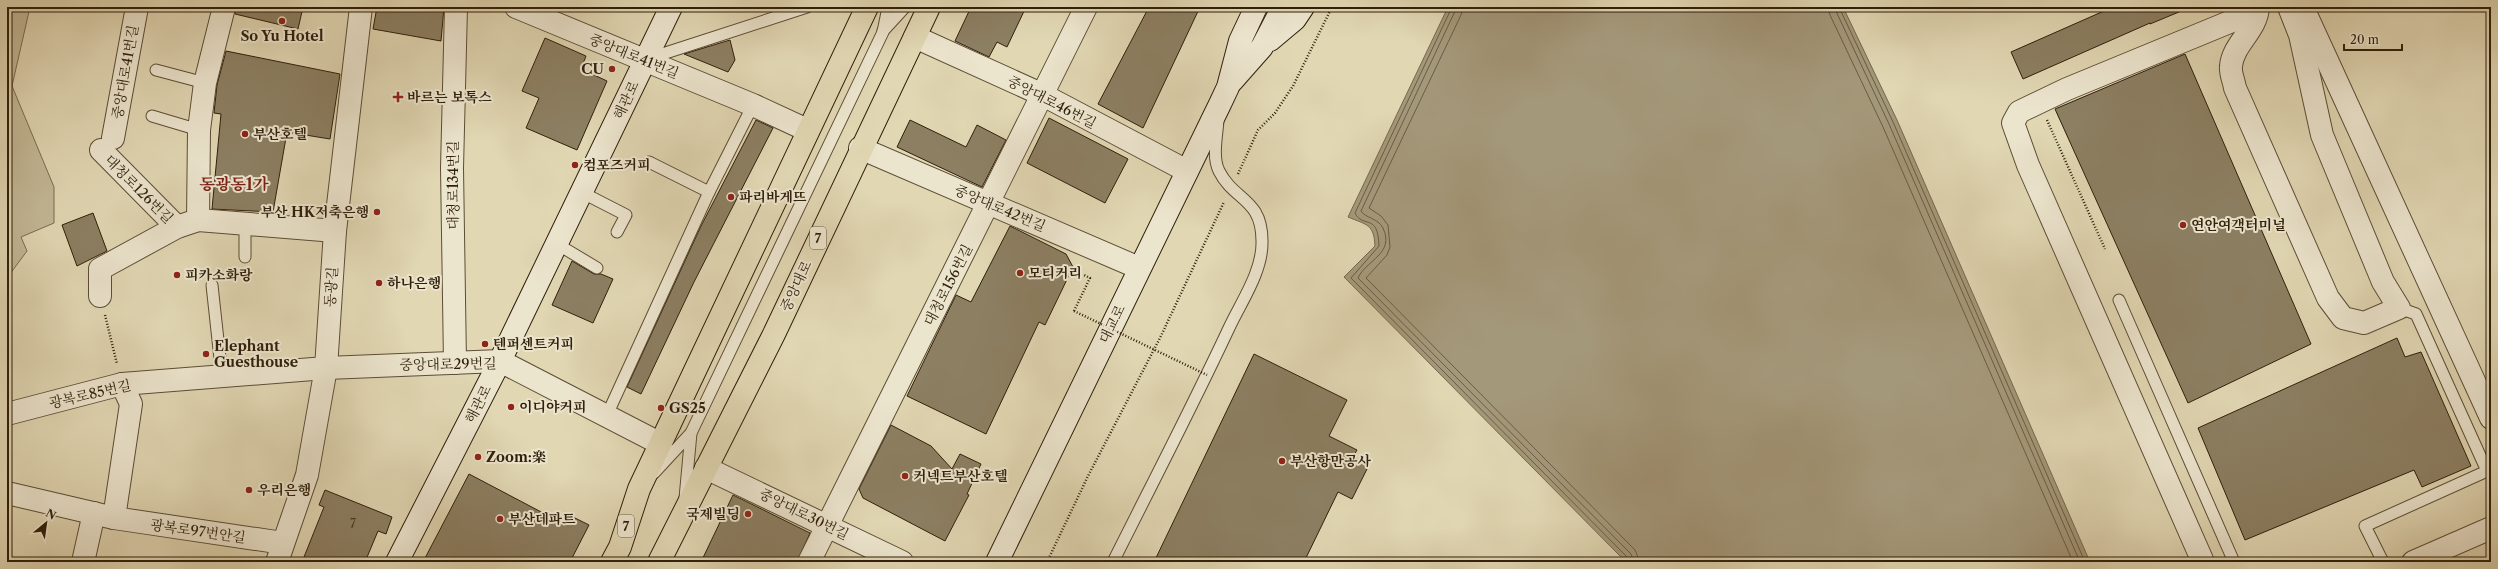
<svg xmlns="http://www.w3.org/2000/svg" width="2498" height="569" viewBox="0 0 2498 569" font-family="'Libre Caslon Text','Noto Serif KR',serif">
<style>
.green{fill:#c3b896;stroke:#796c50}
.water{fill:#a4987a;stroke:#75684e}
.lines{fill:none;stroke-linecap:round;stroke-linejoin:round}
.shore{stroke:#6a5c42;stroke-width:1}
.building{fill:#8c7f62;stroke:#2f1f0b}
.lane-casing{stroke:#5c4d35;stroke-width:13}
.street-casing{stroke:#5c4d35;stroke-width:24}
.secondary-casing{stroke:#2f1f0b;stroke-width:24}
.primary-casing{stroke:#2f1f0b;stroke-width:24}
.path{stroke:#2f1f0b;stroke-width:2.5;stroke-dasharray:1 2;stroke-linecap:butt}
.lane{stroke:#ece5ce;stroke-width:11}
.street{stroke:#ece5ce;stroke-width:22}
.secondary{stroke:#ece5ce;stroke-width:22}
.primary{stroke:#e1d7b3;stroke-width:22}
.path-bridge{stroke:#2f1f0b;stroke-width:2.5;stroke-dasharray:1 2;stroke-linecap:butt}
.poi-dot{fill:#8f2418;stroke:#ece5ce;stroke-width:1.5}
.labels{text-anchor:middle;stroke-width:4;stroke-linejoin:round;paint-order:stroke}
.number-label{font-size:12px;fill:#463721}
.shield{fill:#ece5ce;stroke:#685a46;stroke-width:1}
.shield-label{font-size:13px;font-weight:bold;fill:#2f1f0b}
.poi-label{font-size:14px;font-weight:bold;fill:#2f1f0b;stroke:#ece5ce;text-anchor:start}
.street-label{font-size:14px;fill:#2f1f0b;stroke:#ece5ce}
.quarter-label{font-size:16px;font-weight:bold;fill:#7a1f14;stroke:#ece5ce}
</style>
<rect width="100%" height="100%" fill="#e1d7b3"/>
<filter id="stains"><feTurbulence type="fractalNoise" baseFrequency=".005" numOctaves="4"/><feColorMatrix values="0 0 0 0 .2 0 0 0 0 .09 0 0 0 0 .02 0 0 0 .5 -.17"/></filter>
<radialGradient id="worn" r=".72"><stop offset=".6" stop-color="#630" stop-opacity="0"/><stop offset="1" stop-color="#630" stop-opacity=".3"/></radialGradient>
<polygon class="green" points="7,7 30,7 12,86 54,187 54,223 21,237 27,251 7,278"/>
<path class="water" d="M 1448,7 L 1843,7 L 1897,120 L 2090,562 L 1626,562 L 1344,277 L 1375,246 C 1374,224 1367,225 1348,217 Z"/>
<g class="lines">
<g class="shore">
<path d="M 1452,7 L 1355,213 C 1363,229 1378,212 1379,246 L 1351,278 L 1627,557 L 1629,562"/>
<path d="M 1457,7 L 1361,211 C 1365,218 1378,218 1383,228 C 1395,254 1366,260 1358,278 L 1631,554 L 1634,562"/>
<polyline points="1463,7 1461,15 1369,208 1381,216 1388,225 1390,247 1387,255 1366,278 1635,550 1640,562"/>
<polyline points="1828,7 1830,15 1883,127 2073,562"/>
<polyline points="1834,7 1889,124 2080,562"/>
<polyline points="1839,7 1893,122 2085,562"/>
</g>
</g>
<g class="building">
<polygon points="236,7 303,7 298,29 235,14"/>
<polygon points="377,7 444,7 441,41 373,29"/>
<polygon points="971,7 1026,7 1007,47 997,42 989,57 955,41"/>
<polygon points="1149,7 1200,7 1143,128 1098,104"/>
<polygon points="2113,7 2191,7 2150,24 2150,23 2023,79 2011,52"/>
<polygon points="545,38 586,56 581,69 607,81 577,150 526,128 539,98 522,91"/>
<polygon points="730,40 735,60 728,72 684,54"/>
<polygon points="226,51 340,74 330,139 287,132 273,212 212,209 221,114 214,113 217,85"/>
<polygon points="2185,54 2311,344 2188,403 2055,109"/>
<polygon points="1049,118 1128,159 1105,203 1027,163"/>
<polygon points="756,120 773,128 694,282 641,394 627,387 701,226"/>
<polygon points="910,120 966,147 977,125 1006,140 982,187 897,147"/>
<polygon points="93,213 107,251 77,266 62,225"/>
<polygon points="1010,226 1066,254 1073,267 1045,325 1039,322 986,434 907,396 956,295 971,302"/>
<polygon points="572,261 594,274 601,274 613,279 593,323 552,305"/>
<polygon points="2397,338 2405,357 2421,352 2471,466 2422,487 2414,470 2245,540 2198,428"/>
<polygon points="1254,354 1347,400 1329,436 1357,450 1353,457 1369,465 1352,499 1338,492 1304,562 1154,562"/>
<polygon points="891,425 931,446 952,469 960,454 981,464 967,494 969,495 945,541 863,498 859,489"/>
<polygon points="469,474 564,524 569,515 589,525 570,562 423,562"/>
<polygon points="325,490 392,517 386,534 378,531 365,562 302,562 324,507 319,505"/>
<polygon points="733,495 810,533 797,562 701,562"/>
</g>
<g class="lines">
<g class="lane-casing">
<g id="lane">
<polyline points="883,31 905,7"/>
<polyline points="647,59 807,7"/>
<polyline points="156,70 205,83"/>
<polyline points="152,116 199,130"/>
<polyline points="649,162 709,192"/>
<polyline points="583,193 626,215 617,232"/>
<polyline points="557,244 597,268"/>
<polyline points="245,257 245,224"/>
<polyline points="212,285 222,377"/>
<polyline points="2119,300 2234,562"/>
<polyline points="607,415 709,192 753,105"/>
<polyline points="654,473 691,433 883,32 888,7"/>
<polyline points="685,498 691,433"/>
<path d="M 1113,562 C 1152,484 1192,407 1229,328 C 1241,302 1263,271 1262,241 C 1262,198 1234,201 1219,171 C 1212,157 1217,136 1218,120"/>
<polyline points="2383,562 2365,526 2487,471 2416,314 2399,308"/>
</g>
</g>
<g class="street-casing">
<g id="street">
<polyline points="516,7 753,105 807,130"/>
<path d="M 2258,7 C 2257,30 2233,44 2231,66 C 2230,73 2234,81 2235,88 L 2328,298 L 2343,318 L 2364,323 L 2399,308 L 2383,282 L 2322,135 L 2300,35 L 2289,7"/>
<polyline points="2304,10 2491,418"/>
<polyline points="915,37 1043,95 1187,171"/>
<polyline points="113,138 137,7"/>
<polyline points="860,148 1139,268"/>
<polyline points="101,150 177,227"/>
<polyline points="198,220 335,231"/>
<polyline points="100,296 100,269 177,227 198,220 199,130 205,83 224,7"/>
<polyline points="455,363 452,168 456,7"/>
<polyline points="7,414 122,384 326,368 500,361 661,444"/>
<polyline points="706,468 902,562"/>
<polyline points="7,493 114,518 283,543"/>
<polyline points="114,518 131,404 122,384"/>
<polyline points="83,562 94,513"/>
<polyline points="277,562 307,475 326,368 335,231 361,7"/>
<polyline points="809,562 1086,7"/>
<polyline points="2203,562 2028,165 2013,123 2019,112 2067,89 2232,21 2249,7"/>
<polyline points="2413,562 2491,528"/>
</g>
</g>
<g class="secondary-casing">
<g id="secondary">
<polyline points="1270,40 1295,19 1303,7"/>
<polyline points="1232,81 1262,47 1283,7"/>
<polyline points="397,562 500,361 671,7"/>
<polyline points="997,562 1220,104 1228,87 1240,41 1256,7"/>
</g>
</g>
<g class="primary-casing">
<g id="primary">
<polyline points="612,562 620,547 639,489 867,7"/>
<polyline points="659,562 774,334 929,7"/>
</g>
</g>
<g class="path">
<polyline points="2047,120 2105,249"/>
<polyline points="1238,174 1258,130 1275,113 1293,86 1332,7"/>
<polyline points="1074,311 1090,278 1084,275"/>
<polyline points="105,315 117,364"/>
<polyline points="1047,562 1088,476 1160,338 1224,202"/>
</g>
<use href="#lane" class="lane"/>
<use href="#street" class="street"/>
<use href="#secondary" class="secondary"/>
<use href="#primary" class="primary"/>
<polyline class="path-bridge" points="1074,311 1207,375"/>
</g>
<g class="poi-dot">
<circle cx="282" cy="21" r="4"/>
<circle cx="612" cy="69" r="4"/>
<path d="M396 91h4v4h4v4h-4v4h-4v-4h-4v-4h4z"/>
<circle cx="245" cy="134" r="4"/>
<circle cx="575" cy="165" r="4"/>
<circle cx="731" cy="197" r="4"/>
<circle cx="377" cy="212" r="4"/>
<circle cx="2183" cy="225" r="4"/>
<circle cx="1020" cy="273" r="4"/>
<circle cx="177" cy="275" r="4"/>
<circle cx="379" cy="283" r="4"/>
<circle cx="485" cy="344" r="4"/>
<circle cx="206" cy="354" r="4"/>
<circle cx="511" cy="407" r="4"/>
<circle cx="661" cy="408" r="4"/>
<circle cx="478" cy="457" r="4"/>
<circle cx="1282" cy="461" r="4"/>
<circle cx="905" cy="476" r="4"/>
<circle cx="249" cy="490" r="4"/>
<circle cx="748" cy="514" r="4"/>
<circle cx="500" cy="519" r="4"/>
</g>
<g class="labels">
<g class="number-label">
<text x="353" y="528">7</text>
</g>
<g class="shield">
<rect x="810" y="227" width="16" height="22" rx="3"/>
<rect x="618" y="515" width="16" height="22" rx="3"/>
</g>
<g class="shield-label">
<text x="818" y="243">7</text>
<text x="626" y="531">7</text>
</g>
<g class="poi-label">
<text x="282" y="41" text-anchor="middle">So Yu Hotel</text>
<text x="604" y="74" text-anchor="end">CU</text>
<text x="407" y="102">바르는 보톡스</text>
<text x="253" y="139">부산호텔</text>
<text x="583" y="170">컴포즈커피</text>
<text x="739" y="202">파리바게뜨</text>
<text x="369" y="217" text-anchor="end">부산 HK저축은행</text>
<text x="2191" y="230">연안여객터미널</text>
<text x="1028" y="278">모티커리</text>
<text x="185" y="280">피카소화랑</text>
<text x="387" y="288">하나은행</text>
<text x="493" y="349">텐퍼센트커피</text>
<text x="214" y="351">Elephant<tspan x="214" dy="16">Guesthouse</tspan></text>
<text x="519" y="412">이디야커피</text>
<text x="669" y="413">GS25</text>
<text x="486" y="462">Zoom:楽</text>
<text x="1290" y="466">부산항만공사</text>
<text x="913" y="481">커넥트부산호텔</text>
<text x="257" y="495">우리은행</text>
<text x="740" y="519" text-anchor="end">국제빌딩</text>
<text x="508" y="524">부산데파트</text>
</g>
<g class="street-label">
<text transform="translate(634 56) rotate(22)" y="5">중앙대로41번길</text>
<text transform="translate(125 72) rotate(-80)" y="5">중앙대로41번길</text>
<text transform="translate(626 100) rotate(-65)" y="5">해관로</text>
<text transform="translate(1052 102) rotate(27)" y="5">중앙대로46번길</text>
<text transform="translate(453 185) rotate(-90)" y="5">대청로134번길</text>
<text transform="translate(139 189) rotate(45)" y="5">대청로126번길</text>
<text transform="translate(1000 208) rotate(23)" y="5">중앙대로42번길</text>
<text transform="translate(948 285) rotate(-63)" y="5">대청로156번길</text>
<text transform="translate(796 286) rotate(-65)" y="5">중앙대로</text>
<text transform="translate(331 287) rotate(-86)" y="5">동광길</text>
<text transform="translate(1112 324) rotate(-64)" y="5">대교로</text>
<text transform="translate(448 364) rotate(-1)" y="5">중앙대로29번길</text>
<text transform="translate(90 394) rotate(-13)" y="5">광복로85번길</text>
<text transform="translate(478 404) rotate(-63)" y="5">해관로</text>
<text transform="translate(804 514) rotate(26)" y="5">중앙대로30번길</text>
<text transform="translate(198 531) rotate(8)" y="5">광복로97번안길</text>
</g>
<g class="quarter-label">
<text x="234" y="190">동광동1가</text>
</g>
</g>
<rect width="2498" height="569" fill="none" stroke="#e1d7b3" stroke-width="24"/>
<rect x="8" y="8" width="2482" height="553" fill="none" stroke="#2f1f0b" stroke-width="2"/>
<rect x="12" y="12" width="2474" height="545" fill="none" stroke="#2f1f0b"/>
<g transform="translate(46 523) rotate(29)" stroke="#ece5ce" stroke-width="3" paint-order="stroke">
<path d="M0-3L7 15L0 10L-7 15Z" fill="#2f1f0b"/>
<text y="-6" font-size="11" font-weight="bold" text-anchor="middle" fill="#2f1f0b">N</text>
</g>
<path d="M2344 44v6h58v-6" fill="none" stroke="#2f1f0b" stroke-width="2"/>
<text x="2350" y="44" font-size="12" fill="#2f1f0b" stroke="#ece5ce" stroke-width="3" paint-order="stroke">20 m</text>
<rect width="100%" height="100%" filter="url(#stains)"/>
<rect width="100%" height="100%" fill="url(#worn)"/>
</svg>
